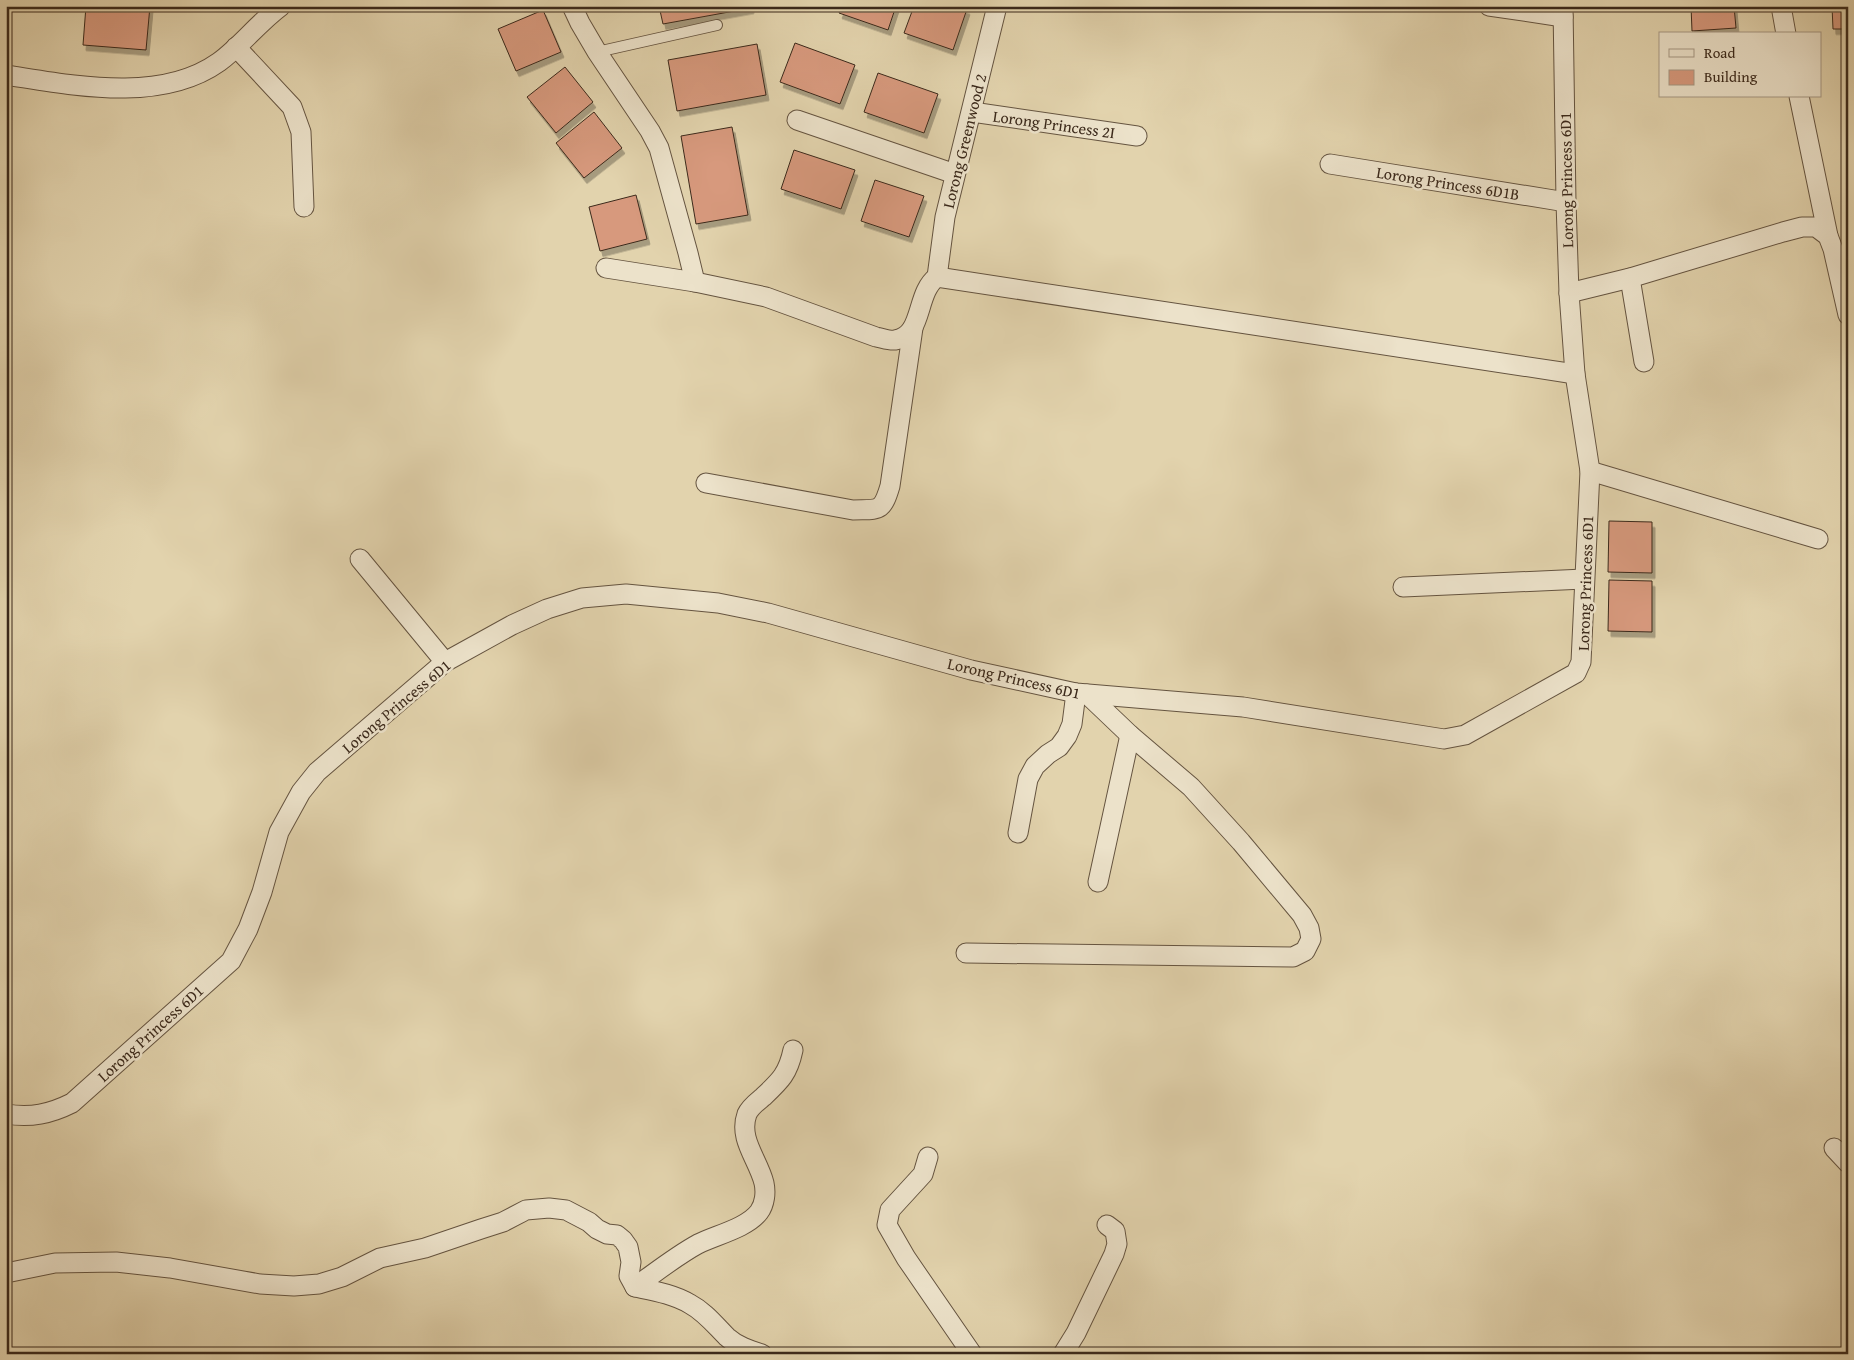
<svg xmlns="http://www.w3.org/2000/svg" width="1854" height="1360" viewBox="0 0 1854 1360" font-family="'Gentium Book Plus',serif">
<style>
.building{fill:#d7997d;stroke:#3b291b;filter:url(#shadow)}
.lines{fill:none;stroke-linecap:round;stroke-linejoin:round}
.lane-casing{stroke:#655440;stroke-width:12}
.street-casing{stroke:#655440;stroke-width:21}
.lane{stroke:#ece2ca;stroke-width:10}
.street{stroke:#ece2ca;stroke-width:19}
.labels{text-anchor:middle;stroke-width:5;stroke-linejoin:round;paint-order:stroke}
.street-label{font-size:16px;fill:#3b291b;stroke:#ece2ca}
</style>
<defs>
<filter id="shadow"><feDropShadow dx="3" dy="5.5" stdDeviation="0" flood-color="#0004"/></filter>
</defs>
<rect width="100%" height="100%" fill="#e2d3ad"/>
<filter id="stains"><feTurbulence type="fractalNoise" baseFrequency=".004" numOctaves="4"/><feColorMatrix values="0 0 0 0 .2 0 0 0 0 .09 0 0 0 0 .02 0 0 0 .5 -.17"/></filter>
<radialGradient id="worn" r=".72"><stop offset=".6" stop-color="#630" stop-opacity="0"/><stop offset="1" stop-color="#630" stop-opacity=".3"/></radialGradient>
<g class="building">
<polygon points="86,6 150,6 146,50 83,45"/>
<polygon points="659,6 751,6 751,8 663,24"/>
<polygon points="842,6 896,6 888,30 839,13"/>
<polygon points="914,6 959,6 967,9 953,50 904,33"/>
<polygon points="1691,6 1734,6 1736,28 1692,31"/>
<polygon points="1832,6 1848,6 1848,29 1833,29"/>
<polygon points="543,10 561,52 516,71 498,29"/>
<polygon points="795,43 855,65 840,104 780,82"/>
<polygon points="757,44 766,95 677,111 668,60"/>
<polygon points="565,67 593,102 556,133 527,97"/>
<polygon points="878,73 938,94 924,133 864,112"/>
<polygon points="594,112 622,148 584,178 556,143"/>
<polygon points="732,127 748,215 696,224 681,136"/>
<polygon points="794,150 855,170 841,209 781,189"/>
<polygon points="875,180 924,196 909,237 861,221"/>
<polygon points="636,195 647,239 600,251 589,207"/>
<polygon points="1609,521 1652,522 1652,573 1608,572"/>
<polygon points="1609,580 1652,581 1652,632 1608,631"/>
</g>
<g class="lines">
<g class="lane-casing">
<polyline id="lane" points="597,52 717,25"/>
</g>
<g class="street-casing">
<g id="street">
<polyline points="572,6 580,23 597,52 650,131 659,148 688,253 695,282"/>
<polyline points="1489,6 1563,17"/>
<polyline points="1781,6 1786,34"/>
<polyline points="236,47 292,107 301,132 304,207"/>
<path d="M 6,75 C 72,85 160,104 219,62 C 241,46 258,23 281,6"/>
<polyline points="1799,96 1828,236"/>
<polyline points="972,112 1137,136"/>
<polyline points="797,120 955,174"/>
<polyline points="1330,164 1566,202"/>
<path d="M 606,268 L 695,282 L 766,297 L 876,337 C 882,338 890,341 895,340 C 924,336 915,293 937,277 L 1575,374"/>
<polyline points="937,277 945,217 997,6"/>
<polyline points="1630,278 1644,362"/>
<polyline points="1569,293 1630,278 1783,232 1802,227 1816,227 1828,236 1833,249 1848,315"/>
<polyline points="1590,471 1818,539"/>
<path d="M 706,483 L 853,510 C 879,509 882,513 890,486 L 913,328"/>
<polyline points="360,559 445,662"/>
<polyline points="1403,587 1584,579"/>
<polyline points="1018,833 1028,779 1035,766 1048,754 1059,747 1067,736 1072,724 1076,693"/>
<polyline points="1098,882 1130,735"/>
<polyline points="966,953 1293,957 1305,951 1311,939 1309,928 1302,915 1241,842 1191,787 1130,735 1087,694"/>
<path d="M 6,1114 C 31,1118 50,1114 72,1103 L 231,961 L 248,929 L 262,892 L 279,832 L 301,792 L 317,772 L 445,662 L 512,625 L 547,609 L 582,598 L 626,594 L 718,603 L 768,613 L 971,670 L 1076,693 L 1243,707 L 1444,739 L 1465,735 L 1576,673 L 1581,662 L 1590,471 L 1575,374 L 1569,293 L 1566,202 L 1563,6"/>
<polyline points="1834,1148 1848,1163"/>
<polyline points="928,1157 923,1174 890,1210 887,1225 906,1258 972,1354"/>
<path d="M 6,1273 L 55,1263 L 116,1262 L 170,1268 L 260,1284 L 294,1286 L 319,1284 L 342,1277 L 380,1258 L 425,1248 L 481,1229 L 503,1222 L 526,1210 L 549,1208 L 566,1210 L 589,1222 L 597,1229 L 607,1234 L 617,1235 L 623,1240 L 628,1247 L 631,1262 L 629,1276 L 635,1287 C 654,1291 673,1294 690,1304 C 705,1312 715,1325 727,1337 C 737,1346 749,1350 762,1354"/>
<path d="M 635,1287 C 656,1272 676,1256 698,1244 C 716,1235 747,1228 759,1212 C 765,1204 766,1192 764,1183 C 758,1159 738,1139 747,1114 C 750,1107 757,1102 763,1097 C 780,1081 788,1074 793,1050"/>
<polyline points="1063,1354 1076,1333 1114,1254 1117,1244 1115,1231 1107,1225"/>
</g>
</g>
<use href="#lane" class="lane"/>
<use href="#street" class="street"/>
</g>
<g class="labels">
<g class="street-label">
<text transform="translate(1054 124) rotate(8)" y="6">Lorong Princess 2I</text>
<text transform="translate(964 141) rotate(-76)" y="6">Lorong Greenwood 2</text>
<text transform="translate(1566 180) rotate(-91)" y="6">Lorong Princess 6D1</text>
<text transform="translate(1448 183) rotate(9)" y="6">Lorong Princess 6D1B</text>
<text transform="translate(1585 583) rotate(-88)" y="6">Lorong Princess 6D1</text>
<text transform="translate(1014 678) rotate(13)" y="6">Lorong Princess 6D1</text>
<text transform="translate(396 706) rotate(-40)" y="6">Lorong Princess 6D1</text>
<text transform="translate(150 1033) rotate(-42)" y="6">Lorong Princess 6D1</text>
</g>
</g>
<rect width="1854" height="1360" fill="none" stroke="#e2d3ad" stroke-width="25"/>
<rect x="8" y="8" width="1839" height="1345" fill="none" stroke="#3b291b" stroke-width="2.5"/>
<rect x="12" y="12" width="1829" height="1335" fill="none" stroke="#3b291b"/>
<rect x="1659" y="32" width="162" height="65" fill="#ece2ca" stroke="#a59884"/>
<rect x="1669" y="49" width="25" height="8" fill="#ece2ca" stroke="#a59884"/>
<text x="1704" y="58" font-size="15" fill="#3b291b">Road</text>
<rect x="1669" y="70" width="25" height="15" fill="#d7997d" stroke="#a59884"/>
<text x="1704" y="82" font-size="15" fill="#3b291b">Building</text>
<rect width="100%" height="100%" filter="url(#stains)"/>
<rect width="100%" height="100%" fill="url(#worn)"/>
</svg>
